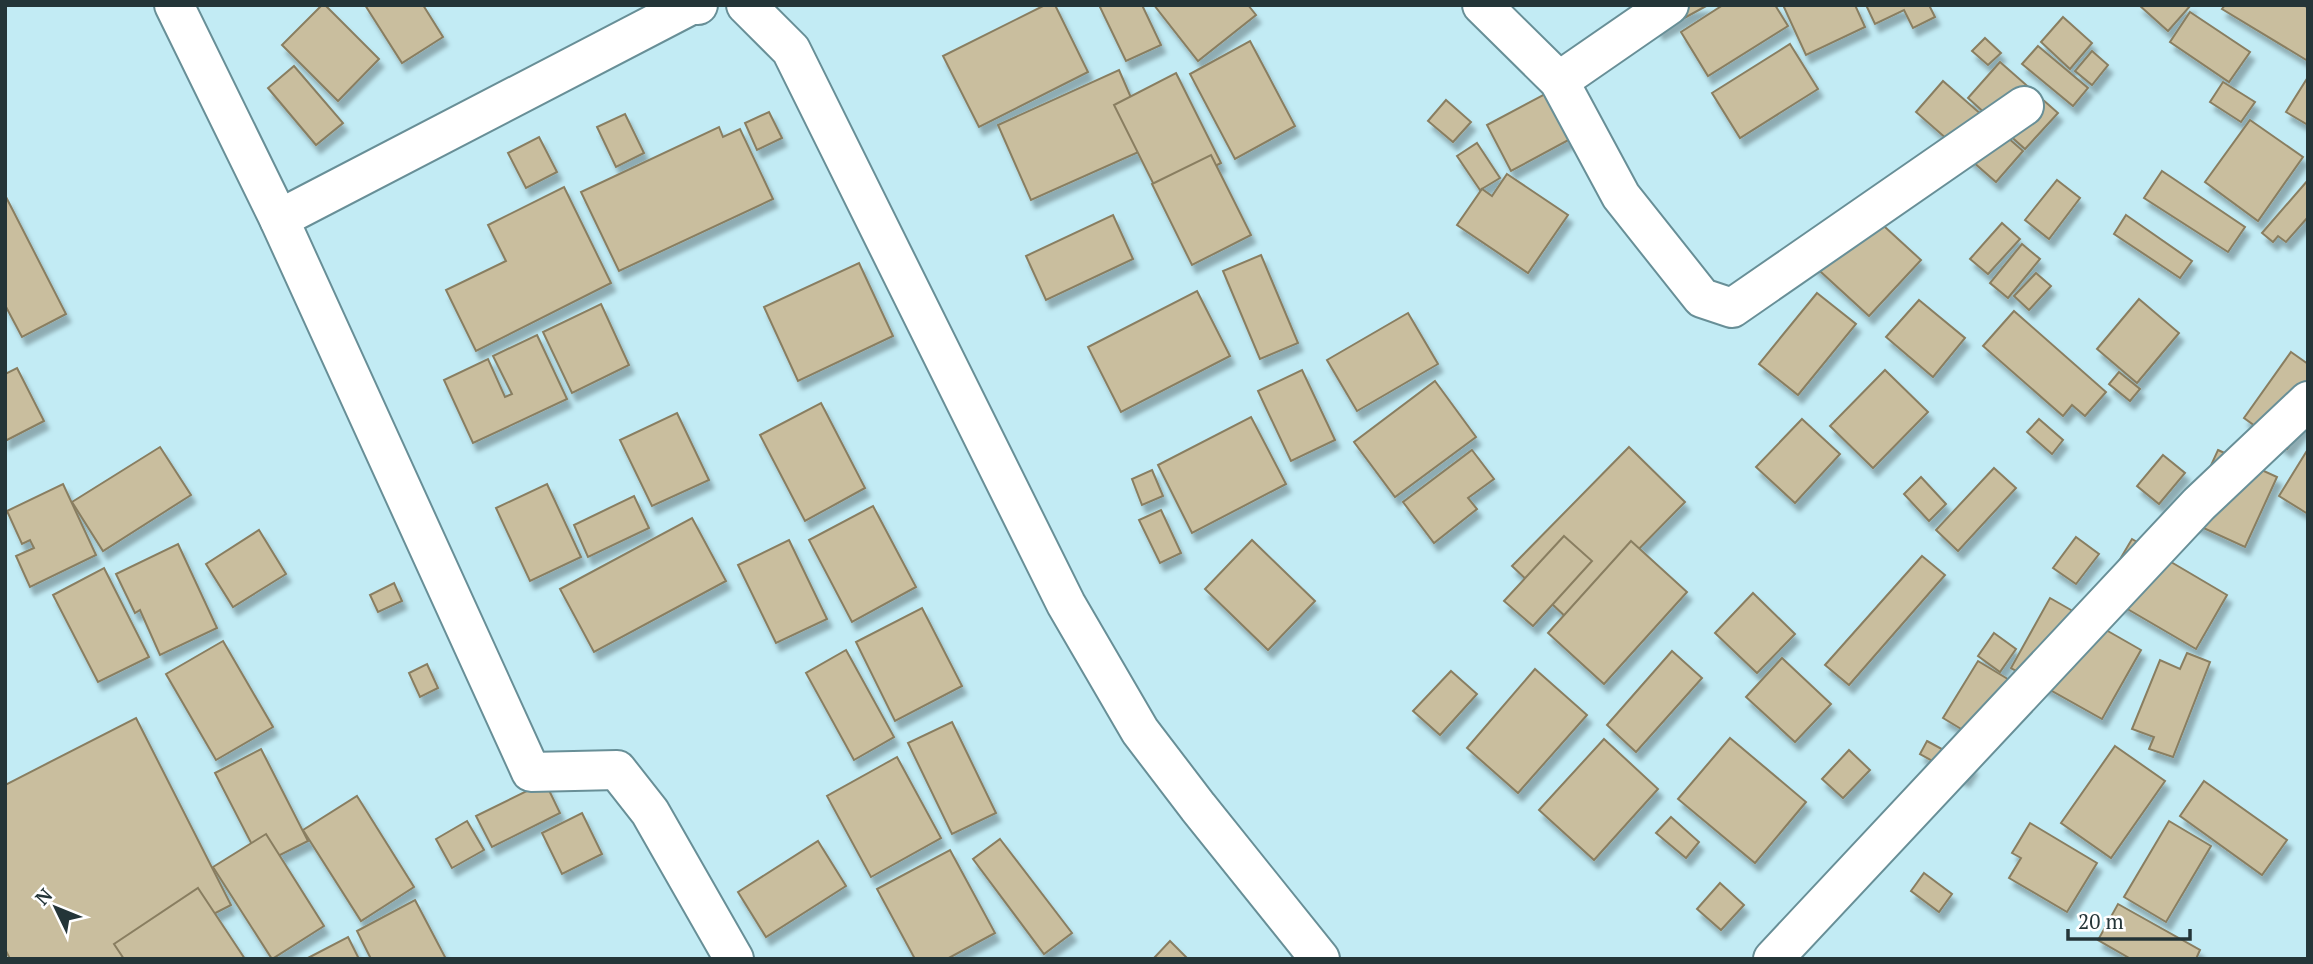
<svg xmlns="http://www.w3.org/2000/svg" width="2313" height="964" viewBox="0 0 2313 964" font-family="'PT Serif',serif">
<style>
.building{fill:#c9be9e;stroke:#897e61;stroke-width:2;filter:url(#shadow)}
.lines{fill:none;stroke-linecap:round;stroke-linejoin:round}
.minor-casing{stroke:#688f97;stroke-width:42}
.minor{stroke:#fff;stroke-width:38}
</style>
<defs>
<filter id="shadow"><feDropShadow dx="4.5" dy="8" stdDeviation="2" flood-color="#0004"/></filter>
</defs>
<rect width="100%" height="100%" fill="#c2ebf4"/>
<g class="building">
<polygon points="322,5 325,5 379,59 338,101 282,45"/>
<polygon points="365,5 423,5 443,37 402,63"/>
<polygon points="1045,5 1055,5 1088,72 979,127 943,56"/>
<polygon points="1099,5 1142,5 1161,45 1126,61"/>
<polygon points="1154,5 1248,5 1256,15 1198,61"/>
<polygon points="1645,5 1708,5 1659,32"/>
<polygon points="1723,5 1775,5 1788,26 1708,76 1681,32"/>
<polygon points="1783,5 1855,5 1865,27 1806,55"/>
<polygon points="1866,5 1929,5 1935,17 1913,28 1904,10 1875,24"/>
<polygon points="2139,5 2191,5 2168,31"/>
<polygon points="2225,5 2303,5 2308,8 2308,61 2222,9"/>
<polygon points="2190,12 2250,52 2229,82 2170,42"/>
<polygon points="2063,17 2092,43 2070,69 2041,42"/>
<polygon points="1985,38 2001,53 1988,65 1972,51"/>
<polygon points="1250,41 1295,126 1235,159 1190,74"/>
<polygon points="1790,44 1818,89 1740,138 1712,93"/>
<polygon points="2038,46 2088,88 2073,106 2022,64"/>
<polygon points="2092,51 2108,65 2092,85 2075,71"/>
<polygon points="2000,62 2058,113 2025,149 1968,98"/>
<polygon points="294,66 343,123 316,145 268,88"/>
<polygon points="1119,70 1152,146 1031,200 998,125"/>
<polygon points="1176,73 1221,163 1159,195 1114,105"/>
<polygon points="2308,77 2308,125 2286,112"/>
<polygon points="1943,81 2023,151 1996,182 1916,112"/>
<polygon points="2223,82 2255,102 2241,122 2210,102"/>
<polygon points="1562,85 1587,130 1511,171 1487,125"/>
<polygon points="1446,100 1471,122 1453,142 1428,121"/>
<polygon points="769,112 782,138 757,150 745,123"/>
<polygon points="625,114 644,153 616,167 597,127"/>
<polygon points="2250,120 2303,157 2258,221 2205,182"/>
<polygon points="719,127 723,137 740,129 773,199 619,271 581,192"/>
<polygon points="539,137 557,172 526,188 508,153"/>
<polygon points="1477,143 1500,178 1480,190 1457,156"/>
<polygon points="1211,155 1251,235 1192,265 1152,184"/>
<polygon points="2162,171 2245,227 2228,252 2144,198"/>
<polygon points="1507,174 1568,215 1528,273 1457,225 1482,189 1492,196"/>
<polygon points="2057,180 2080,198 2049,239 2025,220"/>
<polygon points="2308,180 2308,217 2286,242 2278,236 2273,242 2262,233"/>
<polygon points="564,187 611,283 476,351 446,290 506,261 488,225"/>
<polygon points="6,197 66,314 22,337 5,305"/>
<polygon points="1862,206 1921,260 1869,316 1810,262"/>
<polygon points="1113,215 1133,259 1046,300 1026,256"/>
<polygon points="2126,215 2192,261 2180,278 2114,234"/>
<polygon points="2002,223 2020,239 1988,274 1970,259"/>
<polygon points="2022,244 2040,259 2008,298 1990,283"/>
<polygon points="1261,255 1298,343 1260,359 1223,271"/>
<polygon points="859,263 893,336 798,381 764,307"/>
<polygon points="2036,273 2051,286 2029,310 2014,296"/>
<polygon points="1197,291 1230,356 1121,412 1088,347"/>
<polygon points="1817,293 1856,324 1798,395 1759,364"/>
<polygon points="2139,299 2179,333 2137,383 2097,349"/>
<polygon points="1919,300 1965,338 1933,377 1886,337"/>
<polygon points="601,304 629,365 572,393 543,332"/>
<polygon points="2014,311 2106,392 2085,416 2072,405 2063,416 1983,346"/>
<polygon points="1408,313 1438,364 1357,411 1327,360"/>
<polygon points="537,335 567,399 473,443 444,380 488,359 505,397 512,394 493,356"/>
<polygon points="2291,352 2308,364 2308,421 2287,449 2244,418"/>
<polygon points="17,368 44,421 5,441 5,374"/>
<polygon points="1302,370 1335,440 1291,461 1258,391"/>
<polygon points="1885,370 1928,412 1873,468 1830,426"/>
<polygon points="2119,372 2140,389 2130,401 2109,384"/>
<polygon points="1435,381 1476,437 1395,497 1354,442"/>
<polygon points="821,403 865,488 805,521 760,435"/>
<polygon points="677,413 709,480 652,506 620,440"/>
<polygon points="1251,417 1286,484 1192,533 1158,465"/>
<polygon points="1802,419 1840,454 1795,503 1756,467"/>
<polygon points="2039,419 2063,440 2052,454 2027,432"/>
<polygon points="160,447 191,495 103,551 72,502"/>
<polygon points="1629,447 1685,502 1569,620 1512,566"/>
<polygon points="2308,449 2308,514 2279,496"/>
<polygon points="1472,450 1494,479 1468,498 1477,509 1434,543 1403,502"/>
<polygon points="2218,450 2277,477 2245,547 2186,520"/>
<polygon points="2163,455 2185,473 2159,504 2137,486"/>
<polygon points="1994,468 2016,488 1958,551 1936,530"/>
<polygon points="1152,470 1163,496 1142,505 1132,479"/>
<polygon points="1921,477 1946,504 1929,521 1904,494"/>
<polygon points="63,484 96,555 30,587 16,556 34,548 30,540 22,544 7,511"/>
<polygon points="547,484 581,557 530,581 496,508"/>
<polygon points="634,496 649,528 588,557 574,525"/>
<polygon points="873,506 916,587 852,622 809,540"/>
<polygon points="1161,510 1181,553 1160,563 1139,520"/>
<polygon points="692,518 726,581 594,652 560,589"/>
<polygon points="259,530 286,574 233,607 206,564"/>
<polygon points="1564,536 1592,561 1533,626 1504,601"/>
<polygon points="2076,537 2099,554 2076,584 2053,568"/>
<polygon points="2132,539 2227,595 2196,649 2100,593"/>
<polygon points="789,540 827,619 776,643 738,565"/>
<polygon points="1252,540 1315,601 1268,650 1205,589"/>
<polygon points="1631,541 1687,592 1604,684 1548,633"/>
<polygon points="178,544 217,628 160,655 140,610 135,613 116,574"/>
<polygon points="1922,556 1945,575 1849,685 1825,665"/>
<polygon points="104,568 149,657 98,682 53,595"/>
<polygon points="394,583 402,601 378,612 370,595"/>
<polygon points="1753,593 1795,634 1757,673 1715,633"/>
<polygon points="2050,598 2141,650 2102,719 2011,668"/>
<polygon points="922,608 962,686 895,721 856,642"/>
<polygon points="1994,633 2016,649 2000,672 1978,656"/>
<polygon points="223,641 273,727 216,760 166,674"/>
<polygon points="846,650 894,737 854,760 806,673"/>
<polygon points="1672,651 1702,678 1636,752 1607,725"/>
<polygon points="2187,653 2210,662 2173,757 2149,749 2154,737 2132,729 2160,660 2180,669"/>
<polygon points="1782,658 1831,704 1795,742 1746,697"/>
<polygon points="1978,661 2011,681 1976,738 1943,718"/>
<polygon points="427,664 438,688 420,697 409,673"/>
<polygon points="1535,669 1587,715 1518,793 1467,748"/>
<polygon points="1451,671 1477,694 1440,735 1413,711"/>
<polygon points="136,718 231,905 126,959 10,959 5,949 5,785"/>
<polygon points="952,722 996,813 952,834 908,743"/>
<polygon points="1730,738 1806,802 1755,863 1678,799"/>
<polygon points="1604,739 1658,789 1594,860 1539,810"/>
<polygon points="1927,741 1973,766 1965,779 1920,754"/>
<polygon points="2115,746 2165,781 2111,858 2061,823"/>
<polygon points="261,749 308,841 262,864 215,773"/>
<polygon points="1849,750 1870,770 1843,798 1822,779"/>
<polygon points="897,757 941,838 871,877 827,796"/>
<polygon points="2204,781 2287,840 2262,875 2180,816"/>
<polygon points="545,782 560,813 492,847 476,816"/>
<polygon points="357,796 414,887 361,921 303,830"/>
<polygon points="582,813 602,854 562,874 542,833"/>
<polygon points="1671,817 1699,842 1686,858 1656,833"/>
<polygon points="467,821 484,850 452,868 436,839"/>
<polygon points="2169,821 2211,846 2166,922 2124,897"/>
<polygon points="2030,823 2097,863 2067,912 2009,878 2021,858 2012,853"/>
<polygon points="266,834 324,926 272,959 213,867"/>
<polygon points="1000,839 1072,933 1044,954 973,859"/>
<polygon points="818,841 846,886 766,937 738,892"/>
<polygon points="950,850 995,933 947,959 915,959 877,889"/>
<polygon points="1924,873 1952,894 1939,912 1911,891"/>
<polygon points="1720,883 1744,905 1721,930 1697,909"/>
<polygon points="198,888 245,959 124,959 114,944"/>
<polygon points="415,900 446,959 371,959 357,931"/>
<polygon points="2118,904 2200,950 2196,959 2131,959 2098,940"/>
<polygon points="348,937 359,959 306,959"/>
<polygon points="1170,941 1188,959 1153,959"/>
</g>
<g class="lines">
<g class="minor-casing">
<g id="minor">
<polyline points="174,5 279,219 531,772 617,770 650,812 734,959"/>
<polyline points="746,5 791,50 1066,604 1140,731 1198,807 1320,959"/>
<polyline points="1482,5 1559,81 1621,196 1702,298 1732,308 2024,106"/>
<polyline points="1559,81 1669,5"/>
<polyline points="279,219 691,5 698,5"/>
<polyline points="1773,959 2199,504 2308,401"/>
</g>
</g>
<use href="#minor" class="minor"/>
</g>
<rect width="2313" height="964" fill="none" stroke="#243538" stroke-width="14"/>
<g transform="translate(56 908) rotate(313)" stroke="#ffffff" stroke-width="5" paint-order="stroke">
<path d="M0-5L12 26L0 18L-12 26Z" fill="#243538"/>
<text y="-10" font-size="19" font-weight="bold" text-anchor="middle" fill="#243538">N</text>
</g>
<path d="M2068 929v10h122v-10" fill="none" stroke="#243538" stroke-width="3.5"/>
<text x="2078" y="929" font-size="21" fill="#243538" stroke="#ffffff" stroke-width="5" paint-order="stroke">20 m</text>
</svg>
